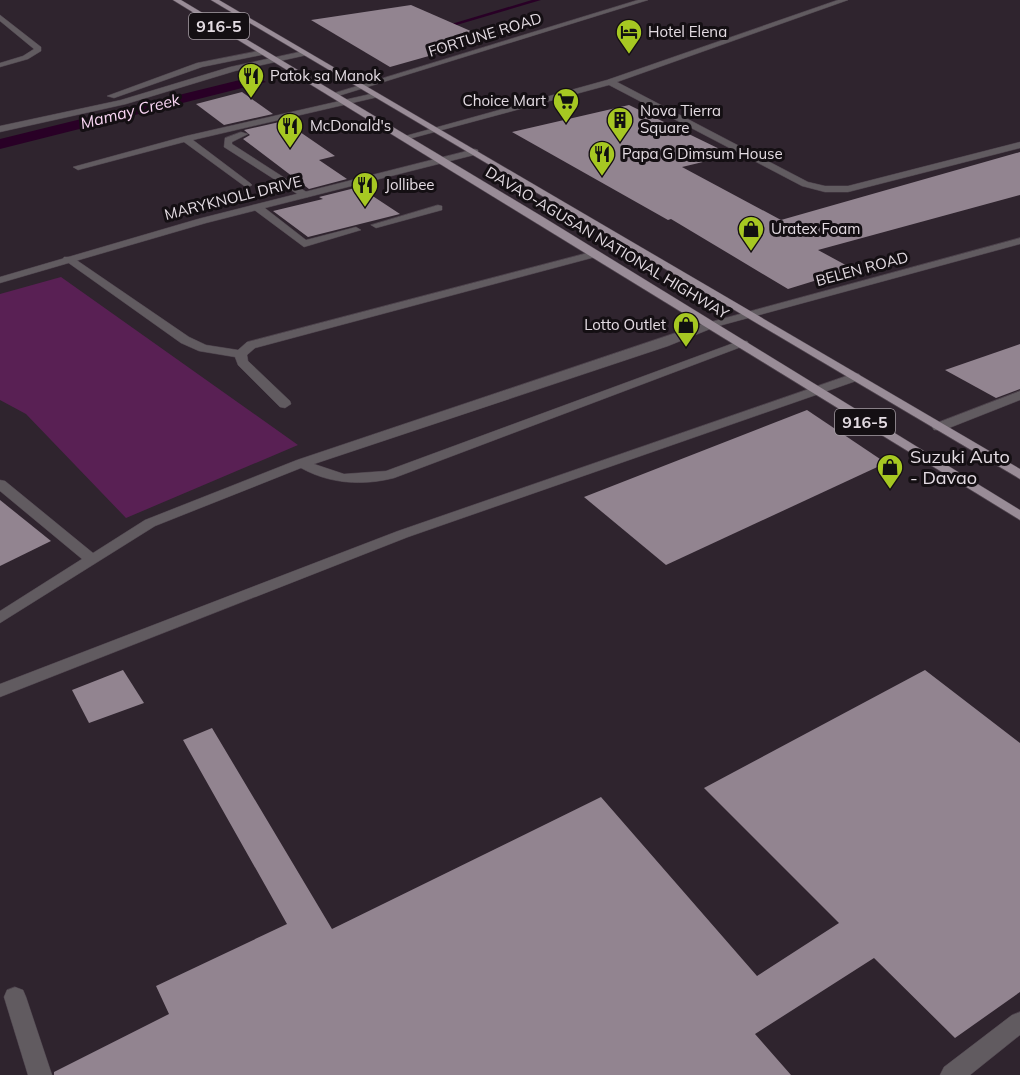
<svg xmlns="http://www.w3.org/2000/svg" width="1020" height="1075" viewBox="0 0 1020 1075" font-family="Mulish,sans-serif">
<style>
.green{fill:#592054}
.water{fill:#290026}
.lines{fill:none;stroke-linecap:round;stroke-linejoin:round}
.stream{fill:#290026;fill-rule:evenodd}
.building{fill:#928490}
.lane-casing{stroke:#4c414b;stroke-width:1}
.street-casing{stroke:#4c414b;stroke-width:1}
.primary-casing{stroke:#4c414b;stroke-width:1}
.lane{fill:#615b60;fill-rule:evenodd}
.street{fill:#615b60;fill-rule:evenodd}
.primary{fill:#998c97;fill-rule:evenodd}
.labels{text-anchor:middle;stroke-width:6;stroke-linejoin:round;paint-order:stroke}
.far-poi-label{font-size:15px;fill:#e4dce3;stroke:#140f13;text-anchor:start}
.far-street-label{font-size:15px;fill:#e4dce3;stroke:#140f13}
.shield{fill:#140f13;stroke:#a69ea5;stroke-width:1.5}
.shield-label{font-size:16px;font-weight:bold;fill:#e4dce3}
.far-water-label{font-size:16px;font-style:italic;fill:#fad6f4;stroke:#140f13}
.poi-label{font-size:18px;fill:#e4dce3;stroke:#140f13;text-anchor:start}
</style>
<rect width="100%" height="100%" fill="#2f242e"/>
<polygon class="green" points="61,277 298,445 126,518 26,414 0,400 0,294"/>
<polygon class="water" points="256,76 266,82 0,149 0,139"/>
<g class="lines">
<polygon class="stream" points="532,0 541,0 443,29 438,28"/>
</g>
<g class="building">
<polygon points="411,5 489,39 390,67 311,20"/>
<polygon points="242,92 273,114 224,125 196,104"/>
<polygon points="629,105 732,155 682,167 781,220 1020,152 1020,195 818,250 853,269 788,289 671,219 668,220 512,132"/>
<polygon points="284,121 335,156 319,160 347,179 309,189 243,139 250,135 244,130"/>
<polygon points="359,187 400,214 308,237 273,211 323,199 319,197"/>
<polygon points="1020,344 1020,389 996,398 945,370"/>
<polygon points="807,410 886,463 666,565 584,497"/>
<polygon points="0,500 51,541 0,566"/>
<polygon points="123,670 144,703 89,723 72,690"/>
<polygon points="925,670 1020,743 1020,992 955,1038 874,958 755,1034 791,1075 54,1075 54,1072 169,1014 156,986 287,924 183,740 212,728 332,929 601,797 757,976 839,923 704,788"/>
</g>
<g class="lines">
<g class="lane-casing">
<g id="lane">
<polygon points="263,50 267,52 266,54 202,67 114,98 107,96 197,63"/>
<polygon points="304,51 308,53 307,55 235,71 126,104 0,132 0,126 121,100 230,67"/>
<polygon points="375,93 378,93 378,97 193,140 250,183 252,185 247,188 184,142 78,170 73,167 186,136"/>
<polygon points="241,132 248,134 232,142 232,144 308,193 308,197 302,197 224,147 225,138"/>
<polygon points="253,205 261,205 306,240 356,227 361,230 304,247 253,209"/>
<polygon points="438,205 442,206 442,210 376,228 371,225"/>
<polygon points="595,251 600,254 599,256 255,348 247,355 248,361 290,401 291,404 285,408 280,407 238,365 235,357 199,351 181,343 63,259 64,257 72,257 189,337 206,345 238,350 247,342"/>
<path d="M 711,321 L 715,323 L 715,327 L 668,346 L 314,464 L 344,474 L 386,471 L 739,341 L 747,341 L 749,344 L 394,478 C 362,486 330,484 301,468 L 155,526 L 0,623 L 0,611 L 82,559 L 0,491 L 0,480 L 5,481 L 93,553 L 145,520 L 297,460 Z"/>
<polygon points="855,373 859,374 861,377 859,380 408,537 0,697 0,684 398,531"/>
<polygon points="1020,391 1020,400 944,430 934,430 932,427 934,424"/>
<polygon points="15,987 23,990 26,997 52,1075 28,1075 4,997 7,990"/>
<polygon points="1020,1012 1020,1035 970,1075 940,1075 944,1067 1012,1015"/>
</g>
</g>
<g class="street-casing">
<g id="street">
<polygon points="638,0 648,0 335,97 328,95"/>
<polygon points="838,0 848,0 617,82 808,182 825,186 848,186 1020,142 1020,148 848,192 825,192 802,186 609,85 405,140 398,138 607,80"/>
<polygon points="0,15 41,47 41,51 28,59 0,67 0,63 23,56 34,49 0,21"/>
<polygon points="475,149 478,150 478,154 206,223 0,283 0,277 198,219"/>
<polygon points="1020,238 1020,244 715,327 707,327 705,325 707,323"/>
</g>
</g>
<g class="primary-casing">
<g id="primary">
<polygon points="173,0 181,0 543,217 1020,510 1020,520"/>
<polygon points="211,0 219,0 1020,469 1020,479"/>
</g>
</g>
<use href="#lane" class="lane"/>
<use href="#street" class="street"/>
<use href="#primary" class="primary"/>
</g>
<defs>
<g id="hotel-pin" transform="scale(1.35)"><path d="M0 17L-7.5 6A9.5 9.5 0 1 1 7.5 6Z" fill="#a6c822" stroke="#140f13"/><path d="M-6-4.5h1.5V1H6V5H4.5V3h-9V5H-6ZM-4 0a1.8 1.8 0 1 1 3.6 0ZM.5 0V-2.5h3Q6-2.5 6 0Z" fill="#111"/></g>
<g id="restaurant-pin" transform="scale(1.35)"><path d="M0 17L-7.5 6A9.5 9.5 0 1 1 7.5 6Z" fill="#a6c822" stroke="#140f13"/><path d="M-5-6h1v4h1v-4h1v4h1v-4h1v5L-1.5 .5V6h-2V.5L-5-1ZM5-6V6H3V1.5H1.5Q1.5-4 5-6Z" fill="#111"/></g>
<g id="supermarket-pin" transform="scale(1.35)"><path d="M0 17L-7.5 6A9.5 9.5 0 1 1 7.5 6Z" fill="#a6c822" stroke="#140f13"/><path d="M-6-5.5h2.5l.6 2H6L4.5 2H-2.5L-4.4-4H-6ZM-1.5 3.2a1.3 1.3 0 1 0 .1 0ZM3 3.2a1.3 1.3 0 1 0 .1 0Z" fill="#111"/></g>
<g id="building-pin" transform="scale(1.35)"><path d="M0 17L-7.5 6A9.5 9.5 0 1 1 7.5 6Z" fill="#a6c822" stroke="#140f13"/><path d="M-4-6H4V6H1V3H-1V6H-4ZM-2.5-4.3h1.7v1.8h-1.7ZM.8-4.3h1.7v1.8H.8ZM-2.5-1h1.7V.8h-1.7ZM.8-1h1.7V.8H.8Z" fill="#111"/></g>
<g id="shop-pin" transform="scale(1.35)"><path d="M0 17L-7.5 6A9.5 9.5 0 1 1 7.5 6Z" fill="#a6c822" stroke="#140f13"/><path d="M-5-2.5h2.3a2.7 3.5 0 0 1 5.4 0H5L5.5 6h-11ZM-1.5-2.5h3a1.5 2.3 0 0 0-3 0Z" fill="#111"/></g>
</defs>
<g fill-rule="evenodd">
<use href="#hotel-pin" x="629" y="32"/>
<use href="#restaurant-pin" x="251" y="76"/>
<use href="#supermarket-pin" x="566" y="101"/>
<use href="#building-pin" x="620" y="120"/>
<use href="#restaurant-pin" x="290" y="126"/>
<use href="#restaurant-pin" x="602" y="154"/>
<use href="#restaurant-pin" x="365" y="185"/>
<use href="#shop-pin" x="751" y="229"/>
<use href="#shop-pin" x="686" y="325"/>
<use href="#shop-pin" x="890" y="467"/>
</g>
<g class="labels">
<g class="far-poi-label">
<text x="648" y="37">Hotel Elena</text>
<text x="270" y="81">Patok sa Manok</text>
<text x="546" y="106" text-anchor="end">Choice Mart</text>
<text x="640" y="116">Nova Tierra<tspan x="640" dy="17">Square</tspan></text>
<text x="310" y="131">McDonald's</text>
<text x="622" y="159">Papa G Dimsum House</text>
<text x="385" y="190">Jollibee</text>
<text x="771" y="234">Uratex Foam</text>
<text x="666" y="330" text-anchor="end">Lotto Outlet</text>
</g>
<g class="far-street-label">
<text transform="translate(485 35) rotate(-17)" y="5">FORTUNE ROAD</text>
<text transform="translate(233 198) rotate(-14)" y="5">MARYKNOLL DRIVE</text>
<text transform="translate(607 243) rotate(31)" y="5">DAVAO-AGUSAN NATIONAL HIGHWAY</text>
<text transform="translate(862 269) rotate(-15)" y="5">BELEN ROAD</text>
</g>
<g class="shield">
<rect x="189" y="13" width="60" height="26" rx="4.5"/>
<rect x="835" y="409" width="60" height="26" rx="4.5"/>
</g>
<g class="shield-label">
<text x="219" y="32">916-5</text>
<text x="865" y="428">916-5</text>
</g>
<g class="far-water-label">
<text transform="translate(130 111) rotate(-14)" y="6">Mamay Creek</text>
</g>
<g class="poi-label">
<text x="910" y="463">Suzuki Auto<tspan x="910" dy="21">- Davao</tspan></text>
</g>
</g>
</svg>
